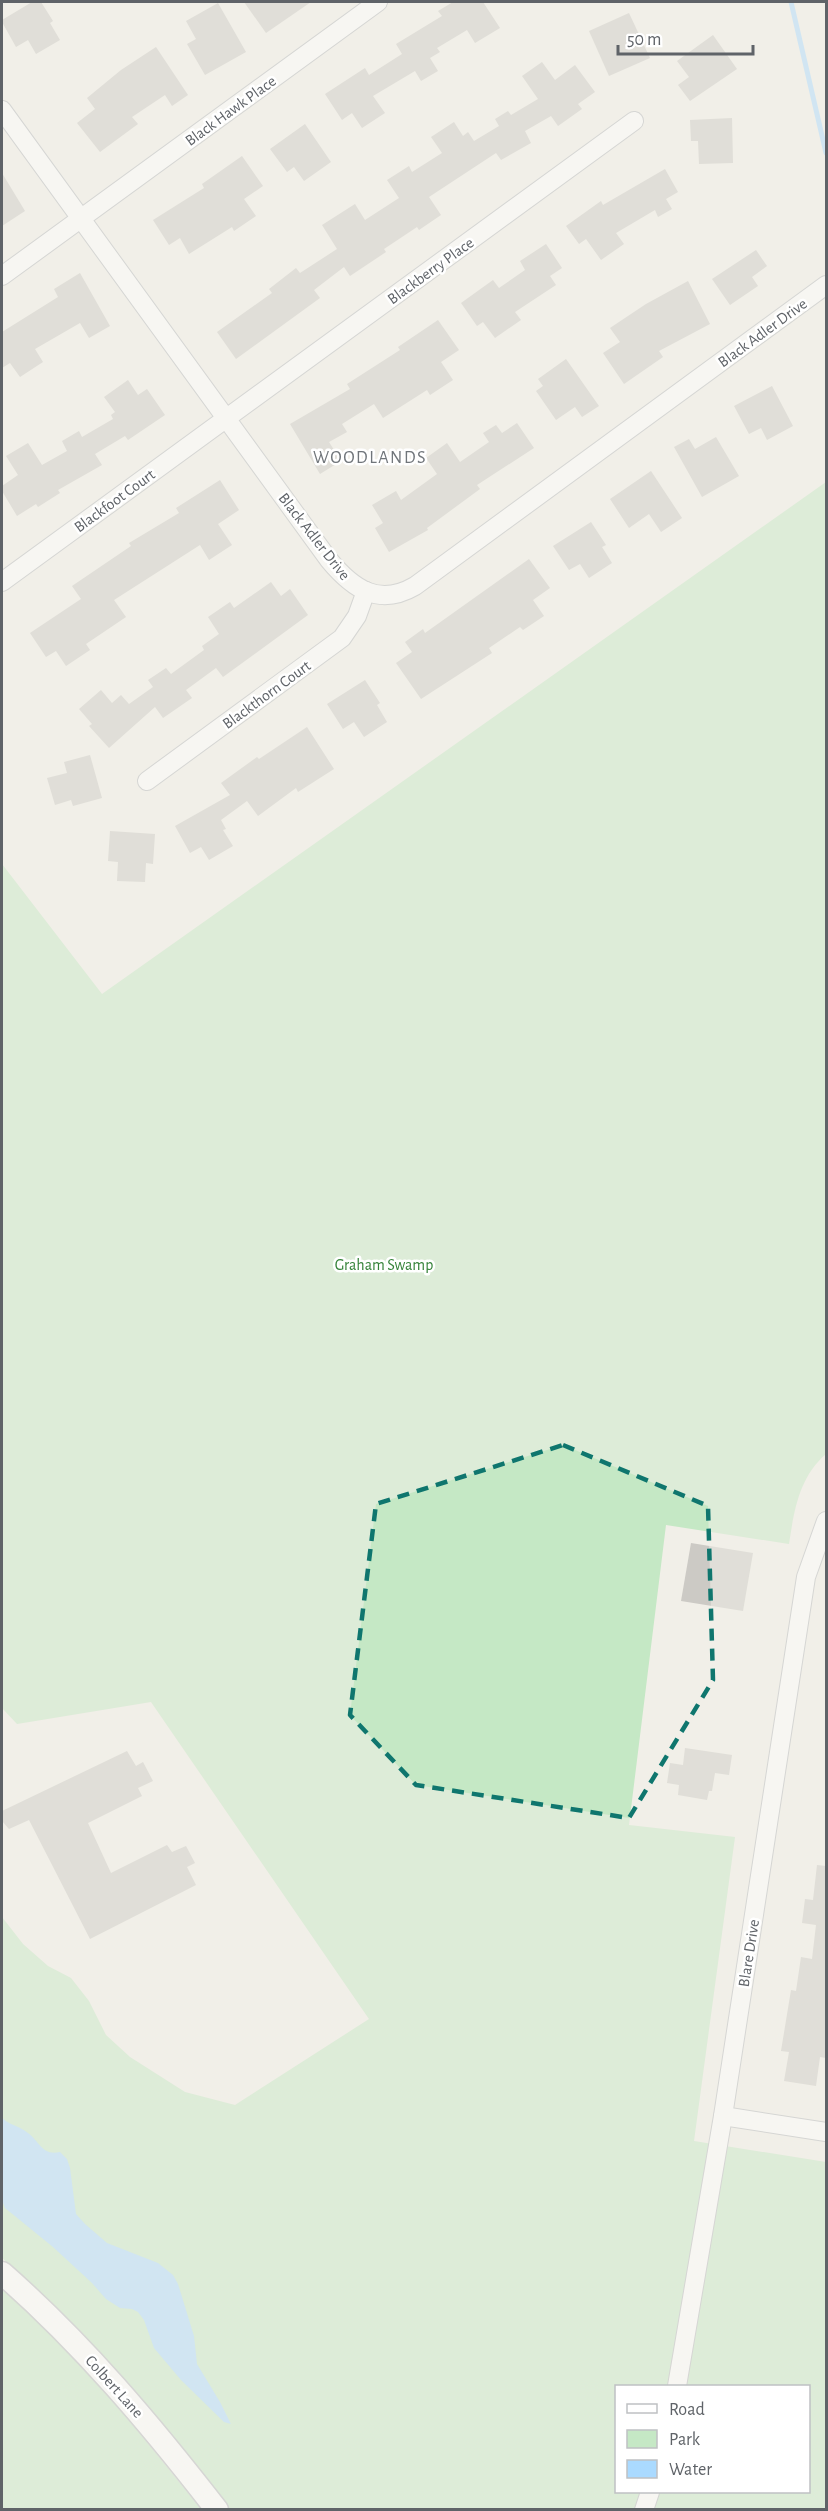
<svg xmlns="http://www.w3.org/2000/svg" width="828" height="2511" viewBox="0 0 828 2511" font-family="'Alegreya Sans',sans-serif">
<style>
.green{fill:#c5e8c5;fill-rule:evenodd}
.water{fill:#aadaff}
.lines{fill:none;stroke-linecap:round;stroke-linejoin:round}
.stream{stroke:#aadaff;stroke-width:5}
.building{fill:#cccac5}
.minor-casing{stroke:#b5b8bc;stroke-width:20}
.tertiary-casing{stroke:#b5b8bc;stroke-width:25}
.minor{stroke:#fff;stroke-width:18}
.tertiary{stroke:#fff;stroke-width:22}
.marked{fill:none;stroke:#0f766e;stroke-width:4.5;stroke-dasharray:12 8;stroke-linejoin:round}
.labels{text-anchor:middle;stroke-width:5;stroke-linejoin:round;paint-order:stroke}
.street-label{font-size:16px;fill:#5f6368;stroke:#fff}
.park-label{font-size:16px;fill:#348238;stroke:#fff}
.neighbourhood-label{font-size:18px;letter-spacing:1.5px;fill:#70757a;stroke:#fff}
</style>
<rect width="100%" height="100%" fill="#f1efe8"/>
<g class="green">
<path d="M 826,482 L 826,1454 C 799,1477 794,1511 789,1544 L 666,1525 L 629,1825 L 735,1837 L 694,2141 L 826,2162 L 826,2509 L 230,2509 C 161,2419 88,2332 2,2258 L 2,1917 L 23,1944 L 48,1966 L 71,1978 L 89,2001 L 106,2035 L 130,2057 L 185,2092 L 235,2105 L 369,2019 L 151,1702 L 17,1724 L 2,1708 L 2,864 L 102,994 ZM 616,2386 L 808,2386 L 808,2492 L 616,2492 Z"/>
<polygon points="2,2281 71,2348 201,2509 2,2509"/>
</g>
<path class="water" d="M 2,2118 C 9,2125 20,2126 28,2133 C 40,2142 42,2156 60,2152 L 67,2159 L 70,2168 L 76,2214 L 85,2224 L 107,2243 L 158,2263 L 173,2275 L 178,2284 L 194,2336 L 197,2364 L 220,2402 L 231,2424 L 224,2422 L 181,2380 L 154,2348 L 144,2320 L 138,2312 L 132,2309 L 120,2308 L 106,2299 L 92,2283 L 53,2247 L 5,2208 L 2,2200 Z"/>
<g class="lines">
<polyline class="stream" points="791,2 826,153"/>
</g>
<g class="building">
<polygon points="32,2 41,2 53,21 50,23 60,40 36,54 28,40 16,47 2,22 2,20"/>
<polygon points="244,2 311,2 266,33"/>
<polygon points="453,2 483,2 500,28 475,43 467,30 437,48 440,52 430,58 438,71 421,81 415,71 373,96 385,113 362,128 352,113 342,120 325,94 365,68 369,75 402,54 396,44 442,16 438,11"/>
<polygon points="218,3 246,52 205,75 187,44 196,39 186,21"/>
<polygon points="629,13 650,58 609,76 589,31"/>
<polygon points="713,35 737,69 690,101 678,85 689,77 677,61"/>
<polygon points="156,47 188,95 172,106 165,95 132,117 138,124 100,152 77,123 95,109 87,98 121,70"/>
<polygon points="542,62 555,80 575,65 595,92 578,104 582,109 558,126 551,116 525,131 531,143 501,160 496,153 429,197 441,215 419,230 417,227 384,249 386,252 350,276 344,267 314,290 320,298 236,359 217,332 272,293 269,289 296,268 300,273 337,249 322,225 355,204 365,220 399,198 387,180 409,166 412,172 442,153 431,137 454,122 463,136 468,132 474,141 499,126 495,119 508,111 511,115 538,99 522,76"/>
<polygon points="732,118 733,163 699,164 698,141 691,141 690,120"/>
<polygon points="305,124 331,162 304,181 294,167 287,172 270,149"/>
<polygon points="242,156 263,186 244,199 256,216 234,231 232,227 189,254 180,238 169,245 153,220 204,188 202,184"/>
<polygon points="665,169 678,192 666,199 672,209 658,217 655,210 616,233 624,244 601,260 586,239 579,244 566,226 601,201 603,205"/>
<polygon points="2,173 25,211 2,226"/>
<polygon points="546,244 562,268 550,276 556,285 515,312 521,320 495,338 483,322 477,326 461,303 493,280 499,288 525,270 520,261"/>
<polygon points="756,250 767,266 752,277 758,286 730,305 712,279"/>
<polygon points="80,273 110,326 89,338 80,323 35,349 43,362 20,377 10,363 2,368 2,332 58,297 54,289"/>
<polygon points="688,281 710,324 659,351 663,357 624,384 603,353 620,342 610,328 646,304"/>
<polygon points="438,320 459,350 441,362 453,380 430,395 427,390 383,418 374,404 342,424 347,432 329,442 341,461 320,474 290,424 350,389 347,384 400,350 398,347"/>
<polygon points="566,359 599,406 582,417 575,407 556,420 536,391 543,386 538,379"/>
<polygon points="128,380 138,395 147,389 165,415 128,440 125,436 95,454 102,465 58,490 60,493 38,507 36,504 17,516 2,491 2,486 18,475 6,456 28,443 42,465 67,451 62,441 79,431 82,437 113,419 111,415 115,412 104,397"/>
<polygon points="772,386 793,426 767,440 761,428 749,434 734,406"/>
<polygon points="517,423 534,448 477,485 480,489 427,528 428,530 389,552 375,528 383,523 372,505 396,491 401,500 437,474 426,458 447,443 460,462 489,442 483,433 496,425 502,433"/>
<polygon points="716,437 739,476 702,497 674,447 689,439 695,449"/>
<polygon points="651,471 682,518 661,532 649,514 629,528 610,499"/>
<polygon points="220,480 239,510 218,524 232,545 209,560 200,545 114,600 126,617 86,644 90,650 66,666 56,651 46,657 30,633 81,599 72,586 131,546 129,543 179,513 176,508"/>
<polygon points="591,522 606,545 602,547 612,563 589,578 580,564 569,570 553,546"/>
<polygon points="529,559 550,588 533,600 544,616 523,630 520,627 489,648 492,653 421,699 396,663 412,652 405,642 423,629 425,633"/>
<polygon points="271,582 281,596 290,589 308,615 223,677 216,668 186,690 192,698 163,718 155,707 109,748 89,726 92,724 79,709 101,690 112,703 121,695 129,704 153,687 148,680 166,668 171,674 204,650 202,646 219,634 208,617 230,602 234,608"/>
<polygon points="365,680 380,703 377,705 387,722 364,737 354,722 343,729 327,704"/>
<polygon points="307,727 334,769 298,792 296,788 258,816 247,801 221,820 226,829 223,830 233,846 209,860 201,847 190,853 175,826 230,795 221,783 257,757 259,759"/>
<polygon points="90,755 102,798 73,806 71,800 55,805 47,778 67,773 64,762"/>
<polygon points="110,831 155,834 153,864 146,863 145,882 117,881 118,862 108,861"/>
<polygon points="691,1543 753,1553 743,1611 681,1601"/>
<polygon points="685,1748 732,1755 729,1775 715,1773 712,1791 709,1791 707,1800 678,1795 679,1785 667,1783 670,1763 683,1765"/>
<polygon points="127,1751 136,1766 143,1762 153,1781 138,1788 142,1796 88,1823 111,1873 167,1845 172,1852 186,1846 195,1863 187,1867 196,1885 90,1939 29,1820 9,1829 2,1821 2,1811"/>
<polygon points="817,1865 826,1866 826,2058 820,2057 816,2086 784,2081 789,2052 781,2051 791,1990 796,1991 801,1957 812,1959 816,1925 802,1923 805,1899 813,1900"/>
</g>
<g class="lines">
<g class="minor-casing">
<g id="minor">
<path d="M 2,110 L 329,560 C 353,589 379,607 415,586 L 826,285"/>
<polyline points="2,276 378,2"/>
<polyline points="2,582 634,121"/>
<polyline points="147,781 342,638 357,616 366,591"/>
<polyline points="723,2116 826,2132"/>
<polyline points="677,2386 723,2116 806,1577 826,1521"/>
<polyline points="644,2510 650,2492"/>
</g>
</g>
<g class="tertiary-casing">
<path id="tertiary" d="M 2,2273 C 83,2344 151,2425 217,2510"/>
</g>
<use href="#minor" class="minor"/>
<use href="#tertiary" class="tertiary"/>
</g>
<path d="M0 0H828V2511H0ZM 563,1445 L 708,1506 L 713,1680 L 629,1818 L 416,1785 L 350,1715 L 376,1504 Z" fill="#f1efe8" fill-opacity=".55" fill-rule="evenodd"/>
<path class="marked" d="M 563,1445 L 708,1506 L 713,1680 L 629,1818 L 416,1785 L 350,1715 L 376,1504 Z"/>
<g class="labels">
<g class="street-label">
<text transform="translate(230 110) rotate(-36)" y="6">Black Hawk Place</text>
<text transform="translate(430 270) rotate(-36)" y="6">Blackberry Place</text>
<text transform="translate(762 332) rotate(-36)" y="6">Black Adler Drive</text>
<text transform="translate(114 500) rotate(-36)" y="6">Blackfoot Court</text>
<text transform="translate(315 536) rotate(52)" y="6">Black Adler Drive</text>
<text transform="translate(266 694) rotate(-36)" y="6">Blackthorn Court</text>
<text transform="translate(748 1953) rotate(-81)" y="6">Blare Drive</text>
<text transform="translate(115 2386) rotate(48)" y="6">Colbert Lane</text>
</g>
<g class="park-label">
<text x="384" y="1270">Graham Swamp</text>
</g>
<g class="neighbourhood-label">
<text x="370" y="463">WOODLANDS</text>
</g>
</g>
<rect width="828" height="2511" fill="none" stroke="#5f6368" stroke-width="6"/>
<rect x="615" y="2385" width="195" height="108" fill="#ffffff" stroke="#bfc1c3" stroke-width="1.5"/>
<rect x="627" y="2404" width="30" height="9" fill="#ffffff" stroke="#bfc1c3" stroke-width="1.5"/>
<text x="669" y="2415" font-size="18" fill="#5f6368">Road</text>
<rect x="627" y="2430" width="30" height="18" fill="#c5e8c5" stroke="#bfc1c3" stroke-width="1.5"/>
<text x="669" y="2445" font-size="18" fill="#5f6368">Park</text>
<rect x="627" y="2460" width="30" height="18" fill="#aadaff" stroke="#bfc1c3" stroke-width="1.5"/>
<text x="669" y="2475" font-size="18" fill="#5f6368">Water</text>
<path d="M618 45v9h135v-9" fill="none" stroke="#5f6368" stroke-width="3"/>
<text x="627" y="45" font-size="18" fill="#5f6368" stroke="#ffffff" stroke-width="4.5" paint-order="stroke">50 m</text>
</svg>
